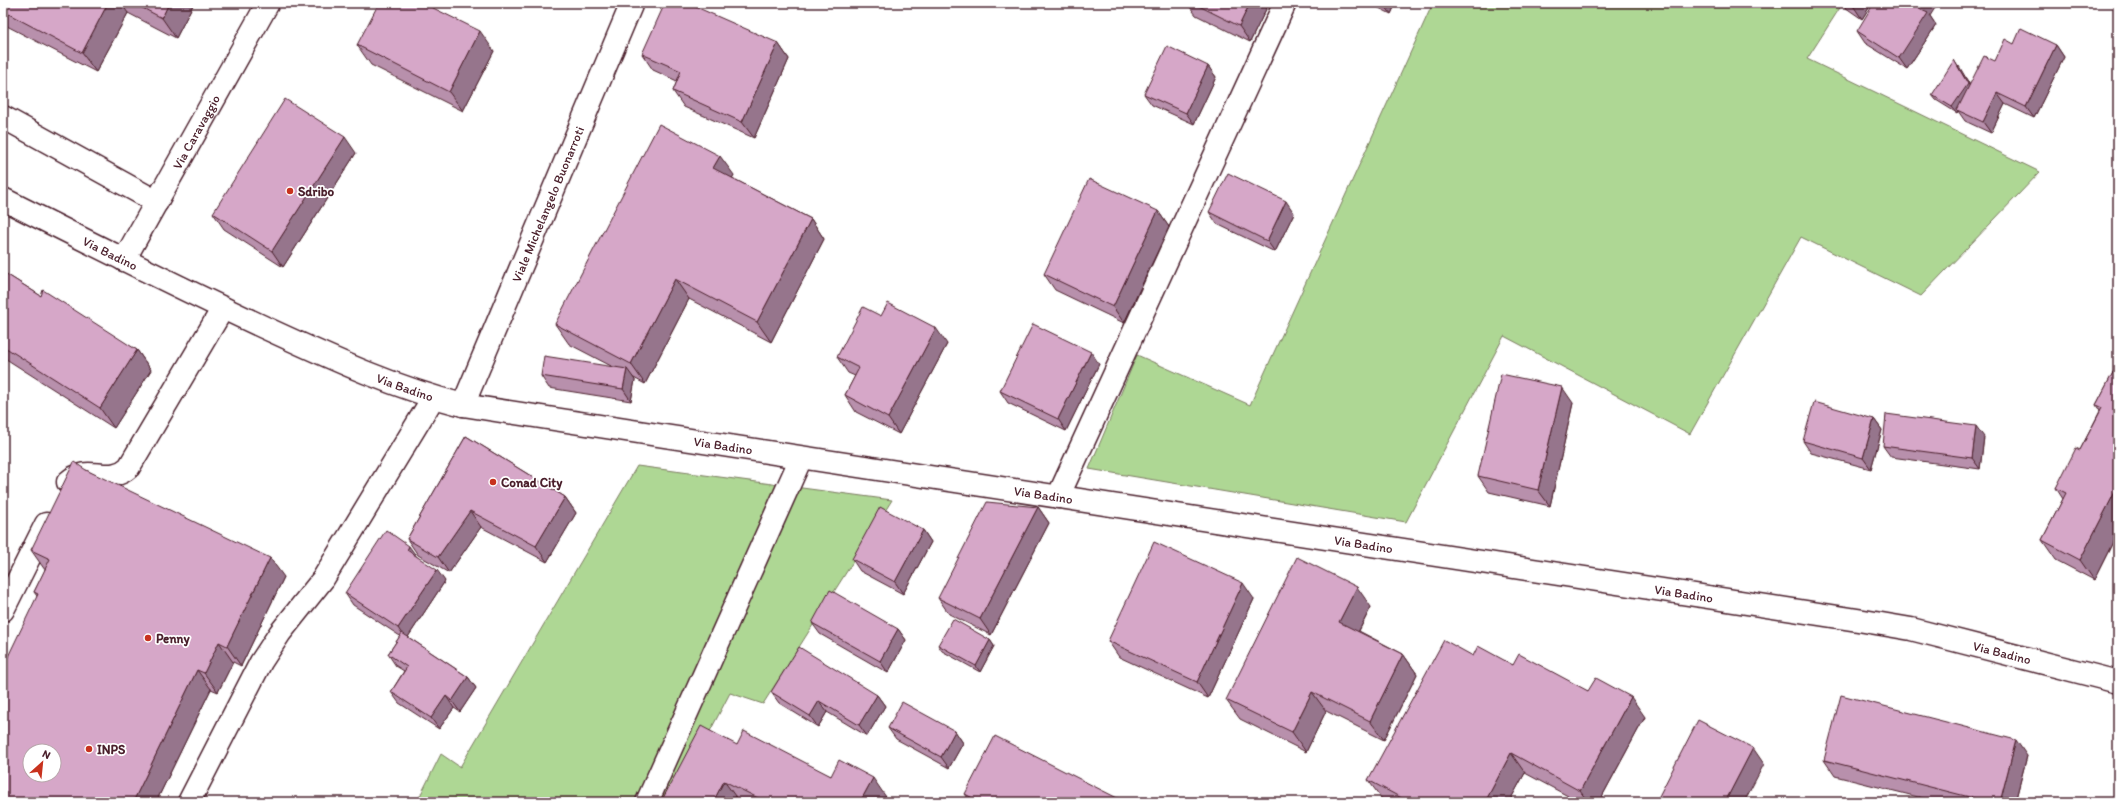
<svg xmlns="http://www.w3.org/2000/svg" width="2121" height="805" viewBox="0 0 2121 805" font-family="Itim,sans-serif">
<style>
.grass{fill:#aed794;stroke:#7c7b60}
.lines{fill:none;stroke-linecap:round;stroke-linejoin:round}
.minor-casing{stroke:#4a1f2b;stroke-width:25}
.minor{stroke:#fff;stroke-width:22}
.wall{fill:#b890ac;stroke:#4a1f2b}
.shaded-wall{fill:#96758c;stroke:#4a1f2b}
.building{fill:#d6a7c8;stroke:#4a1f2b;fill-rule:evenodd}
.poi-dot{fill:#c8321e;stroke:#fff;stroke-width:1.5}
.labels{text-anchor:middle;stroke-width:3.5;stroke-linejoin:round;paint-order:stroke}
.street-label{font-size:13px;fill:#4a1f2b;stroke:#fff}
.poi-label{font-size:13px;font-weight:bold;fill:#4a1f2b;stroke:#fff;text-anchor:start}
</style>
<rect width="100%" height="100%" fill="#fff"/>
<filter id="ink" filterUnits="userSpaceOnUse"><feTurbulence type="fractalNoise" baseFrequency=".025" numOctaves="2"/><feDisplacementMap in="SourceGraphic" scale="8" xChannelSelector="R" yChannelSelector="G"/><feConvolveMatrix kernelMatrix="1 2 1 2 8 2 1 2 1" color-interpolation-filters="sRGB"/></filter>
<g filter="url(#ink)">
<g class="grass">
<polygon points="1433,3 1843,3 1807,59 2040,172 1921,296 1801,237 1690,434 1504,336 1406,522 1089,469 1137,355 1250,405"/>
<polygon points="637,466 892,500 763,704 730,693 673,802 417,802 441,754 460,767"/>
</g>
<g class="lines">
<g class="minor-casing">
<g id="minor">
<polyline points="3,117 157,202"/>
<path id="s1" d="M 3,199 C 92,244 181,289 272,331 C 335,360 396,388 463,405 L 1864,621 L 1911,629 L 2118,682"/>
<path id="s2" d="M 124,260 L 268,3"/>
<path id="s3" d="M 463,405 L 632,3"/>
<path d="M 68,482 C 88,463 109,486 129,467 L 223,308"/>
<polyline points="1058,497 1285,3"/>
<polyline points="3,610 46,524"/>
<polyline points="189,802 261,662 280,633 323,579 433,398"/>
<polyline points="647,802 801,458"/>
</g>
</g>
<use href="#minor" class="minor"/>
</g>
<g class="wall">
<polygon points="3,3 194,3 176,38 128,13 96,72 3,24"/>
<polygon points="874,3 884,3 880,7"/>
<polygon points="1187,3 1269,3 1250,42 1196,15"/>
<polygon points="1369,3 1396,3 1391,14"/>
<polygon points="1839,3 1872,3 1862,19"/>
<polygon points="1930,16 1936,25 1907,69 1865,43 1857,31"/>
<polygon points="778,43 789,59 754,138 684,107 673,91 677,81 653,70 642,54"/>
<polygon points="2014,44 2056,45 2064,57 2034,118 2005,104 1991,133 1965,121 1958,111 1957,113 1936,100 1932,95 1959,66 1970,85"/>
<polygon points="357,45 494,51 463,111 371,65"/>
<polygon points="1208,66 1216,77 1194,124 1152,105 1144,94"/>
<polygon points="356,153 283,267 224,229 213,213"/>
<polygon points="734,175 732,178 811,219 824,239 771,342 689,299 645,384 632,377 635,380 631,401 549,388 541,376 613,367 569,344 555,324"/>
<polygon points="1158,211 1169,227 1124,323 1055,290 1044,274"/>
<polygon points="1209,212 1294,213 1275,252 1217,224"/>
<polygon points="3,272 41,296 137,350 151,370 114,428 3,357"/>
<polygon points="881,316 947,344 899,434 856,412 845,395 855,376 848,373 837,357"/>
<polygon points="2118,363 2118,532 2094,580 2056,560 2042,540 2063,499 2056,488 2080,450 2100,411 2096,405"/>
<polygon points="1099,364 1066,431 1008,403 1000,391"/>
<polygon points="1573,403 1550,506 1489,492 1478,476"/>
<polygon points="1874,419 1882,430 1871,469 1811,453 1803,441"/>
<polygon points="466,436 565,497 576,513 547,562 481,527 449,573 418,555 407,539"/>
<polygon points="1984,437 1980,469 1891,457 1883,446"/>
<polygon points="86,470 284,577 241,666 233,662 218,692 211,689 156,802 3,802 37,596 34,592 45,570 31,550"/>
<polygon points="1038,507 1049,523 991,635 949,614 938,598"/>
<polygon points="923,530 931,542 903,594 860,571 852,559"/>
<polygon points="417,557 445,581 408,637 468,677 476,688 460,712 454,708 439,729 399,703 391,692 404,671 396,666 388,654 400,636 353,605 345,593"/>
<polygon points="1254,599 1208,698 1119,657 1108,641"/>
<polygon points="1371,607 1359,631 1403,654 1417,674 1384,740 1326,711 1306,752 1240,719 1226,700"/>
<polygon points="812,623 898,629 906,640 888,673 820,634"/>
<polygon points="990,640 994,646 980,672 942,651 938,645"/>
<polygon points="1473,656 1513,665 1588,691 1645,717 1599,802 1579,802 1525,773 1509,802 1386,802 1382,799 1368,780"/>
<polygon points="771,692 877,695 885,706 867,736 827,712 818,727 779,703"/>
<polygon points="888,728 955,731 963,743 949,768 896,739"/>
<polygon points="737,745 831,776 886,797 884,802 741,802 738,800 737,802 661,802"/>
<polygon points="2027,756 2015,802 1938,802 1835,776 1824,760"/>
<polygon points="965,794 1125,802 971,802"/>
</g>
<g class="shaded-wall">
<polygon points="108,3 121,3 128,13 96,72 82,53"/>
<polygon points="169,3 194,3 176,38 162,18"/>
<polygon points="877,3 884,3 880,7"/>
<polygon points="1250,3 1269,3 1250,42 1239,26"/>
<polygon points="1383,3 1396,3 1391,14"/>
<polygon points="1857,3 1872,3 1862,19 1854,7"/>
<polygon points="1923,3 1938,3 1930,16 1936,25 1907,69 1899,58 1919,9"/>
<polygon points="480,31 494,51 463,111 449,92"/>
<polygon points="778,43 789,59 754,138 742,122"/>
<polygon points="2056,45 2064,57 2034,118 2026,107"/>
<polygon points="1954,60 1972,90 1957,110 1958,111 1957,113 1952,107"/>
<polygon points="1208,66 1216,77 1194,124 1186,113"/>
<polygon points="1997,93 2005,104 1991,133 1983,122"/>
<polygon points="345,137 356,153 283,267 272,251"/>
<polygon points="720,156 734,175 727,188 713,168"/>
<polygon points="1286,201 1294,213 1275,252 1267,241"/>
<polygon points="1158,211 1169,227 1124,323 1113,307"/>
<polygon points="811,219 824,239 771,342 757,322"/>
<polygon points="675,279 689,299 645,384 631,364"/>
<polygon points="936,328 947,344 899,434 888,418"/>
<polygon points="137,350 151,370 114,428 100,408"/>
<polygon points="1091,352 1099,364 1066,431 1058,419"/>
<polygon points="627,369 635,380 631,401 623,389"/>
<polygon points="1562,387 1573,403 1550,506 1538,490"/>
<polygon points="1874,419 1882,430 1871,469 1863,458"/>
<polygon points="1976,426 1984,437 1980,469 1972,458"/>
<polygon points="2118,486 2118,532 2094,580 2080,560"/>
<polygon points="565,497 576,513 547,562 536,546"/>
<polygon points="1038,507 1049,523 991,635 980,619"/>
<polygon points="470,511 481,527 449,573 438,557"/>
<polygon points="923,530 931,542 903,594 895,582"/>
<polygon points="409,546 417,557 407,550"/>
<polygon points="270,558 284,577 241,666 227,646"/>
<polygon points="437,570 445,581 406,640 398,628"/>
<polygon points="1243,583 1254,599 1208,698 1197,682"/>
<polygon points="1357,587 1371,607 1353,642 1339,622"/>
<polygon points="898,629 906,640 888,673 880,661"/>
<polygon points="990,640 994,646 980,672 976,666"/>
<polygon points="219,642 233,662 218,692 204,673"/>
<polygon points="1403,654 1417,674 1384,740 1370,721"/>
<polygon points="197,670 211,689 156,802 133,802"/>
<polygon points="468,677 476,688 460,712 452,701"/>
<polygon points="1312,692 1326,711 1306,752 1292,732"/>
<polygon points="877,695 885,706 867,736 859,725"/>
<polygon points="446,696 454,708 439,729 431,718"/>
<polygon points="1631,697 1645,717 1599,802 1588,802 1580,791"/>
<polygon points="819,701 827,712 818,727 810,716"/>
<polygon points="955,731 963,743 949,768 941,757"/>
<polygon points="2016,740 2027,756 2015,802 2000,802"/>
<polygon points="1753,748 1764,764 1744,802 1725,802"/>
<polygon points="1511,753 1525,773 1509,802 1485,802"/>
<polygon points="873,778 886,797 884,802 860,802"/>
<polygon points="724,781 738,800 737,802 713,802"/>
</g>
<g class="building">
<polygon points="3,3 108,3 82,53 3,11"/>
<polygon points="133,3 169,3 162,18"/>
<polygon points="379,3 423,3 480,31 449,92 357,45"/>
<polygon points="665,3 687,3 778,43 742,122 673,91 681,71 642,54"/>
<polygon points="1193,3 1250,3 1239,26"/>
<polygon points="1848,3 1857,3 1854,7"/>
<polygon points="1874,3 1923,3 1919,9 1928,13 1899,58 1857,31"/>
<polygon points="2021,28 2056,45 2026,107 1997,93 1983,122 1957,110 1984,56 1995,61 2005,39 2014,44"/>
<polygon points="1167,46 1208,66 1186,113 1144,94"/>
<polygon points="1954,60 1968,84 1952,107 1932,95"/>
<polygon points="285,99 345,137 272,251 213,213"/>
<polygon points="659,124 720,156 713,168 811,219 757,322 675,279 631,364 555,324"/>
<polygon points="1228,173 1286,201 1267,241 1209,212"/>
<polygon points="1089,179 1158,211 1113,307 1044,274"/>
<polygon points="3,272 41,296 43,290 137,350 100,408 3,346"/>
<polygon points="888,303 936,328 888,418 845,395 859,368 837,357 863,307 881,316"/>
<polygon points="1033,324 1091,352 1058,419 1000,391"/>
<polygon points="544,356 627,369 623,389 541,376"/>
<polygon points="2118,363 2118,486 2080,560 2042,540 2066,493 2056,488 2076,448 2080,450 2102,408 2096,405"/>
<polygon points="1501,374 1562,387 1538,490 1478,476"/>
<polygon points="1814,402 1874,419 1863,458 1803,441"/>
<polygon points="1886,414 1976,426 1972,458 1883,446"/>
<polygon points="466,436 565,497 536,546 470,511 438,557 407,539"/>
<path d="M 74,462 L 86,470 L 270,558 L 227,646 L 219,642 L 204,673 L 197,670 L 133,802 L 3,802 L 3,667 L 38,594 L 34,592 L 50,559 L 31,550 ZM 30,751 L 54,751 L 54,775 L 30,775 Z"/>
<polygon points="987,502 1038,507 980,619 938,598"/>
<polygon points="880,507 923,530 895,582 852,559"/>
<polygon points="386,530 409,546 407,550 437,570 398,628 345,593"/>
<polygon points="1154,542 1243,583 1197,682 1108,641"/>
<polygon points="1297,557 1357,587 1339,622 1403,654 1370,721 1312,692 1292,732 1226,700"/>
<polygon points="830,590 898,629 880,661 812,623"/>
<polygon points="953,619 990,640 976,666 938,645"/>
<polygon points="402,633 468,677 452,701 446,696 431,718 391,692 407,667 388,654"/>
<polygon points="1444,640 1473,656 1478,646 1513,665 1519,654 1588,691 1596,678 1631,697 1580,791 1511,753 1485,802 1409,802 1368,780"/>
<polygon points="799,647 877,695 859,725 819,701 810,716 771,692"/>
<polygon points="1841,695 2016,740 2000,802 1989,802 1824,760"/>
<polygon points="902,702 955,731 941,757 888,728"/>
<polygon points="1698,720 1753,748 1725,802 1656,802"/>
<polygon points="701,726 737,745 744,731 831,776 839,760 873,778 860,802 766,802 724,781 713,802 661,802"/>
<polygon points="995,736 1125,802 980,802 965,794"/>
<polygon points="2118,788 2118,802 2114,802"/>
</g>
</g>
<g class="poi-dot">
<circle cx="290" cy="191" r="4"/>
<circle cx="493" cy="482" r="4"/>
<circle cx="148" cy="638" r="4"/>
<circle cx="89" cy="749" r="4"/>
</g>
<g class="labels">
<g class="street-label">
<text dy="5" stroke="none"><textPath href="#s2" startOffset="147">Via Caravaggio</textPath></text>
<text dy="5" stroke="none"><textPath href="#s3" startOffset="218">Viale Michelangelo Buonarroti</textPath></text>
<text dy="5" stroke="none"><textPath href="#s1" startOffset="120">Via Badino</textPath></text>
<text dy="5" stroke="none"><textPath href="#s1" startOffset="444">Via Badino</textPath></text>
<text dy="5" stroke="none"><textPath href="#s1" startOffset="768">Via Badino</textPath></text>
<text dy="5" stroke="none"><textPath href="#s1" startOffset="1092">Via Badino</textPath></text>
<text dy="5" stroke="none"><textPath href="#s1" startOffset="1416">Via Badino</textPath></text>
<text dy="5" stroke="none"><textPath href="#s1" startOffset="1740">Via Badino</textPath></text>
<text dy="5" stroke="none"><textPath href="#s1" startOffset="2064">Via Badino</textPath></text>
</g>
<g class="poi-label">
<text x="298" y="196">Sdribo</text>
<text x="501" y="487">Conad City</text>
<text x="156" y="643">Penny</text>
<text x="97" y="754">INPS</text>
</g>
</g>
<rect width="2121" height="805" fill="none" stroke="#fff" stroke-width="16"/>
<rect x="8" y="8" width="2105" height="789" fill="none" stroke="#4a1f2b" stroke-width="1.5" filter="url(#ink)"/>
<g transform="translate(42 763) rotate(27)"><circle r="19" fill="#ffffff" stroke="#b7a5aa"/>
<path d="M0-3L7 15L0 10L-7 15Z" fill="#c8321e"/>
<text y="-6" font-size="11" font-weight="bold" text-anchor="middle" fill="#4a1f2b">N</text>
</g>
</svg>
